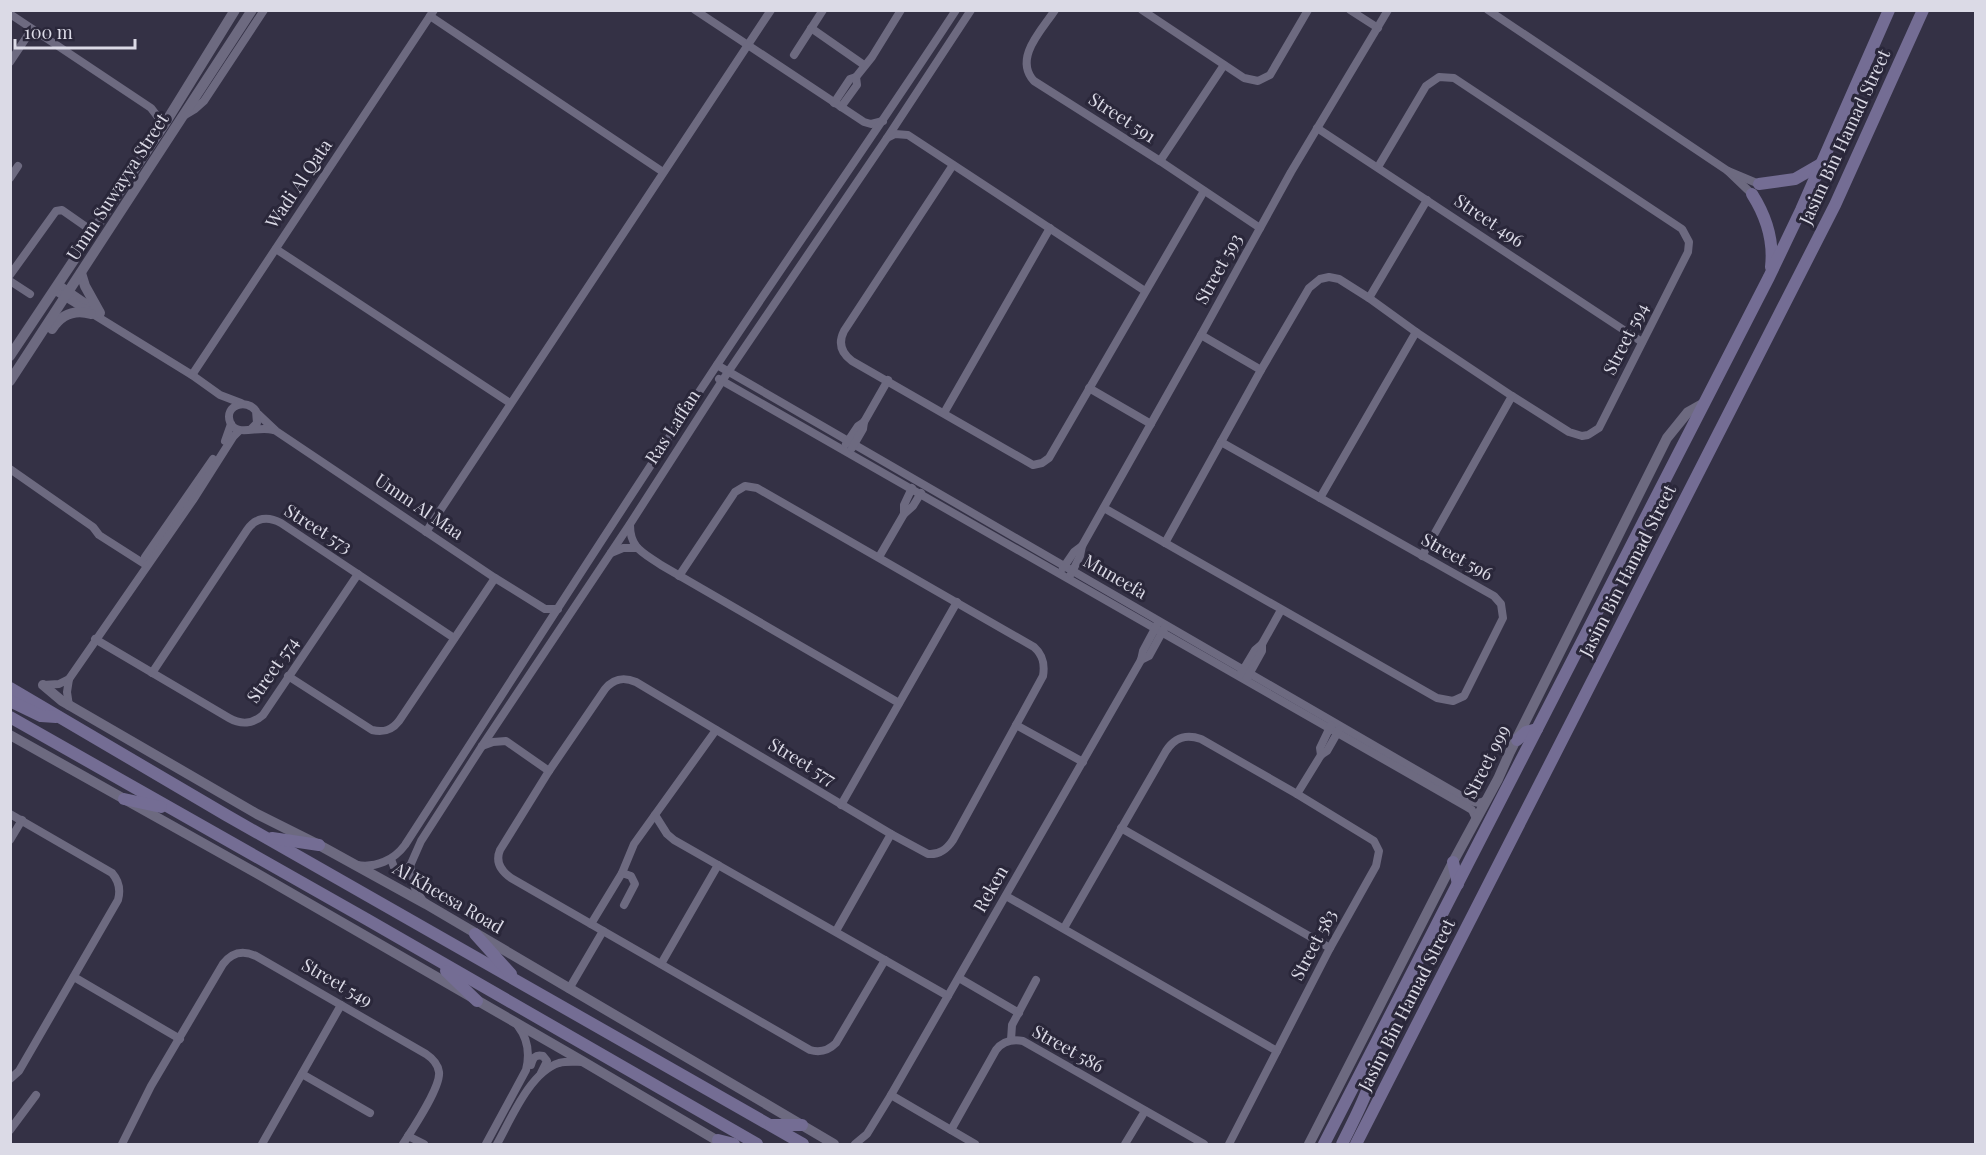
<svg xmlns="http://www.w3.org/2000/svg" width="1986" height="1155" viewBox="0 0 1986 1155" font-family="'Playfair Display',serif">
<style>
.lines{fill:none;stroke-linecap:round;stroke-linejoin:round}
.minor{stroke:#6d6a80;stroke-width:8}
.tertiary{stroke:#6d6a80;stroke-width:10}
.secondary{stroke:#746d94;stroke-width:12}
.labels{text-anchor:middle;stroke-width:6;stroke-linejoin:round;paint-order:stroke}
.street-label{font-size:18px;fill:#dbdae6;stroke:#2a273a}
</style>
<rect width="100%" height="100%" fill="#343145"/>
<g class="lines">
<g class="minor">
<polyline points="695,10 864,122 871,124 883,121"/>
<path d="M 1055,10 C 1042,30 1013,58 1034,81 L 1160,161 L 1260,228"/>
<polyline points="1142,10 1244,78 1258,81 1270,75 1308,10"/>
<polyline points="1350,10 1378,28"/>
<polyline points="1488,10 1728,171 1752,194"/>
<polyline points="10,14 151,108 164,125"/>
<polyline points="430,16 663,172"/>
<polyline points="811,28 864,65"/>
<polyline points="794,55 823,10"/>
<polyline points="10,62 32,29"/>
<polyline points="834,103 850,79 856,77 872,57 901,10"/>
<polyline points="841,107 857,85 856,77"/>
<polyline points="185,115 195,109 204,101 264,10"/>
<polyline points="1317,128 1642,342"/>
<polyline points="887,138 895,134 908,135 1145,291"/>
<polyline points="1160,161 1224,65"/>
<path d="M 953,165 L 844,331 C 838,343 841,353 852,361 L 1033,465 L 1042,463 L 1049,458 L 1204,191"/>
<polyline points="1728,171 1759,184"/>
<polyline points="10,178 18,166"/>
<polyline points="276,249 510,403"/>
<polyline points="10,275 56,211 62,210 92,231"/>
<polyline points="10,281 30,294"/>
<polyline points="58,284 99,312"/>
<polyline points="54,290 192,375 220,395 241,403"/>
<polyline points="1369,298 1427,200"/>
<polyline points="1201,335 1261,370"/>
<polyline points="717,365 1470,801 1479,803 1487,800"/>
<polyline points="192,375 434,10"/>
<polyline points="719,379 1467,807 1472,810 1476,819"/>
<polyline points="1089,388 1151,424"/>
<polyline points="944,413 1050,228"/>
<polyline points="258,414 276,431 495,578 545,609 558,609"/>
<path d="M 251,429 L 257,423 L 256,411 C 247,398 224,405 230,422 C 236,438 258,425 273,430"/>
<polyline points="225,441 231,424"/>
<polyline points="846,444 858,426 864,422 888,380"/>
<polyline points="852,448 863,429 864,422"/>
<polyline points="10,469 93,527 99,535 146,565"/>
<polyline points="1320,498 1416,332"/>
<polyline points="1104,508 1437,698 1453,701 1464,696 1503,618 1501,604 1494,596 1221,442"/>
<polyline points="904,514 913,506 921,493"/>
<path d="M 630,525 C 630,549 644,553 661,565 L 899,703"/>
<polyline points="426,532 771,10"/>
<polyline points="1165,543 1261,370 1309,288 1320,279 1329,277 1339,279 1369,298 1416,332 1512,396 1569,432 1582,436 1588,435 1599,428 1688,252 1689,242 1682,229 1454,78 1439,77 1426,86 1378,167"/>
<polyline points="611,553 623,548 637,548"/>
<polyline points="1422,556 1512,396"/>
<polyline points="145,557 213,459"/>
<polyline points="879,557 904,514 904,505 912,488"/>
<polyline points="1063,568 1074,552 1082,546"/>
<polyline points="1071,574 1080,556 1082,546 1201,335 1291,172 1388,10"/>
<path d="M 679,576 L 735,492 L 745,486 L 757,488 L 1034,647 C 1043,655 1045,664 1043,676 L 953,840 C 947,849 940,855 928,854 L 891,834 L 636,682 C 624,677 614,678 605,689 L 549,771 L 500,850 C 495,862 501,871 511,878 L 810,1050 C 820,1053 828,1051 836,1043 L 885,960"/>
<path d="M 95,639 L 229,718 C 241,725 253,724 263,715 L 358,574"/>
<polyline points="1141,660 1149,656 1165,627"/>
<path d="M 152,673 L 247,530 C 256,517 268,516 281,523 L 454,638"/>
<polyline points="1240,675 1255,650 1262,644"/>
<path d="M 288,676 L 372,730 C 384,733 392,730 399,721 L 495,578"/>
<polyline points="1247,678 1262,651 1262,644 1281,610"/>
<polyline points="43,685 59,684 69,679"/>
<polyline points="69,706 67,692 69,679 193,500 233,437 239,431"/>
<polyline points="1016,725 1083,762"/>
<polyline points="482,746 493,742 506,741 549,771"/>
<polyline points="1321,755 1320,748 1331,725"/>
<polyline points="1297,794 1321,755 1327,751 1339,730"/>
<polyline points="841,805 957,602"/>
<path d="M 10,814 L 112,873 C 119,881 121,889 118,900 L 19,1071 L 10,1079"/>
<polyline points="655,815 667,834 674,840 948,996"/>
<polyline points="1121,828 1330,948"/>
<polyline points="10,840 22,820"/>
<polyline points="391,859 395,870 402,871 410,866"/>
<path d="M 357,865 C 376,868 394,860 405,845 C 506,689 606,532 709,377 C 790,254 875,134 956,10"/>
<polyline points="622,873 631,876 635,884 624,905"/>
<polyline points="1006,896 1277,1051"/>
<polyline points="423,901 415,888 410,866 421,841 482,746 630,524 722,381 887,138 971,10"/>
<polyline points="591,924 622,873 634,844 716,730"/>
<path d="M 1064,928 L 1166,751 C 1175,737 1186,734 1201,739 L 1297,794 L 1374,841 L 1379,851 L 1376,866 L 1330,948 L 1229,1144"/>
<polyline points="836,931 891,834"/>
<polyline points="661,964 718,865"/>
<polyline points="74,977 180,1039"/>
<polyline points="959,978 1019,1013"/>
<polyline points="569,989 603,931"/>
<polyline points="1011,1040 1012,1025 1036,980"/>
<path d="M 531,1065 C 533,1058 535,1054 543,1056 L 547,1061 L 541,1073"/>
<polyline points="302,1074 370,1113"/>
<polyline points="891,1095 975,1144"/>
<polyline points="10,1130 36,1095"/>
<path d="M 951,1130 L 996,1050 C 1003,1041 1012,1039 1023,1041 L 1204,1144"/>
<polyline points="408,1136 424,1144"/>
<path d="M 122,1144 L 151,1086 L 223,964 C 232,952 243,950 256,956 L 426,1054 C 432,1058 438,1064 439,1072 C 441,1087 412,1130 403,1144"/>
<polyline points="262,1144 341,1005"/>
<path d="M 486,1144 L 526,1070 C 530,1054 528,1039 518,1026"/>
<path d="M 497,1144 C 511,1119 530,1072 559,1063 C 567,1061 575,1062 583,1062"/>
<polyline points="855,1144 867,1134 891,1095 1141,660 1143,651 1158,623"/>
<polyline points="1125,1144 1145,1111"/>
</g>
<g class="tertiary">
<polyline points="81,273 85,286 100,313"/>
<path d="M 52,329 C 61,315 74,309 91,314"/>
<polyline points="10,356 164,125 235,10"/>
<polyline points="10,381 252,10"/>
<polyline points="43,685 62,701 257,814 319,845 426,904 834,1144"/>
<polyline points="10,735 258,874 584,1062 723,1144"/>
<polyline points="1309,1144 1453,862 1498,779 1510,752 1667,438 1688,412 1704,403"/>
</g>
<g class="secondary">
<polyline points="1759,184 1795,179 1821,164"/>
<path d="M 1752,194 C 1766,216 1774,241 1771,267"/>
<polyline points="10,688 226,815 803,1144"/>
<polyline points="10,701 41,716 56,717"/>
<polyline points="10,717 368,920 757,1144"/>
<polyline points="1517,740 1526,732 1537,729"/>
<polyline points="124,799 161,807"/>
<polyline points="272,838 319,845"/>
<polyline points="1453,862 1458,884"/>
<polyline points="475,934 511,974"/>
<polyline points="446,971 477,1001"/>
<polyline points="771,1125 802,1125"/>
<polyline points="718,1140 734,1144"/>
<polyline points="1324,1144 1769,277 1801,210 1889,10"/>
<path d="M 1342,1144 C 1356,1115 1375,1083 1376,1050"/>
<polyline points="1356,1144 1835,205 1923,10"/>
</g>
</g>
<g class="labels">
<g class="street-label">
<text transform="translate(1122 118) rotate(33)" y="6">Street 591</text>
<text transform="translate(1845 137) rotate(-65)" y="6">Jasim Bin Hamad Street</text>
<text transform="translate(299 184) rotate(-56)" y="6">Wadi Al Qata</text>
<text transform="translate(118 187) rotate(-57)" y="6">Umm Suwayya Street</text>
<text transform="translate(1489 221) rotate(34)" y="6">Street 496</text>
<text transform="translate(1219 269) rotate(-61)" y="6">Street 593</text>
<text transform="translate(1626 339) rotate(-63)" y="6">Street 594</text>
<text transform="translate(673 427) rotate(-57)" y="6">Ras Laffan</text>
<text transform="translate(419 507) rotate(34)" y="6">Umm Al Maa</text>
<text transform="translate(318 529) rotate(32)" y="6">Street 573</text>
<text transform="translate(1457 557) rotate(29)" y="6">Street 596</text>
<text transform="translate(1628 571) rotate(-63)" y="6">Jasim Bin Hamad Street</text>
<text transform="translate(1115 577) rotate(30)" y="6">Muneefa</text>
<text transform="translate(273 670) rotate(-55)" y="6">Street 574</text>
<text transform="translate(802 762) rotate(31)" y="6">Street 577</text>
<text transform="translate(1487 762) rotate(-63)" y="6">Street 999</text>
<text transform="translate(991 889) rotate(-60)" y="6">Reken</text>
<text transform="translate(448 898) rotate(30)" y="6">Al Kheesa Road</text>
<text transform="translate(1314 945) rotate(-62)" y="6">Street 583</text>
<text transform="translate(337 983) rotate(30)" y="6">Street 549</text>
<text transform="translate(1407 1005) rotate(-63)" y="6">Jasim Bin Hamad Street</text>
<text transform="translate(1068 1049) rotate(29)" y="6">Street 586</text>
</g>
</g>
<rect width="1986" height="1155" fill="none" stroke="#dbdae6" stroke-width="24"/>
<path d="M15 39v9h120v-9" fill="none" stroke="#dbdae6" stroke-width="3"/>
<text x="24" y="39" font-size="18" fill="#dbdae6" stroke="#2a273a" stroke-width="4.5" paint-order="stroke">100 m</text>
</svg>
